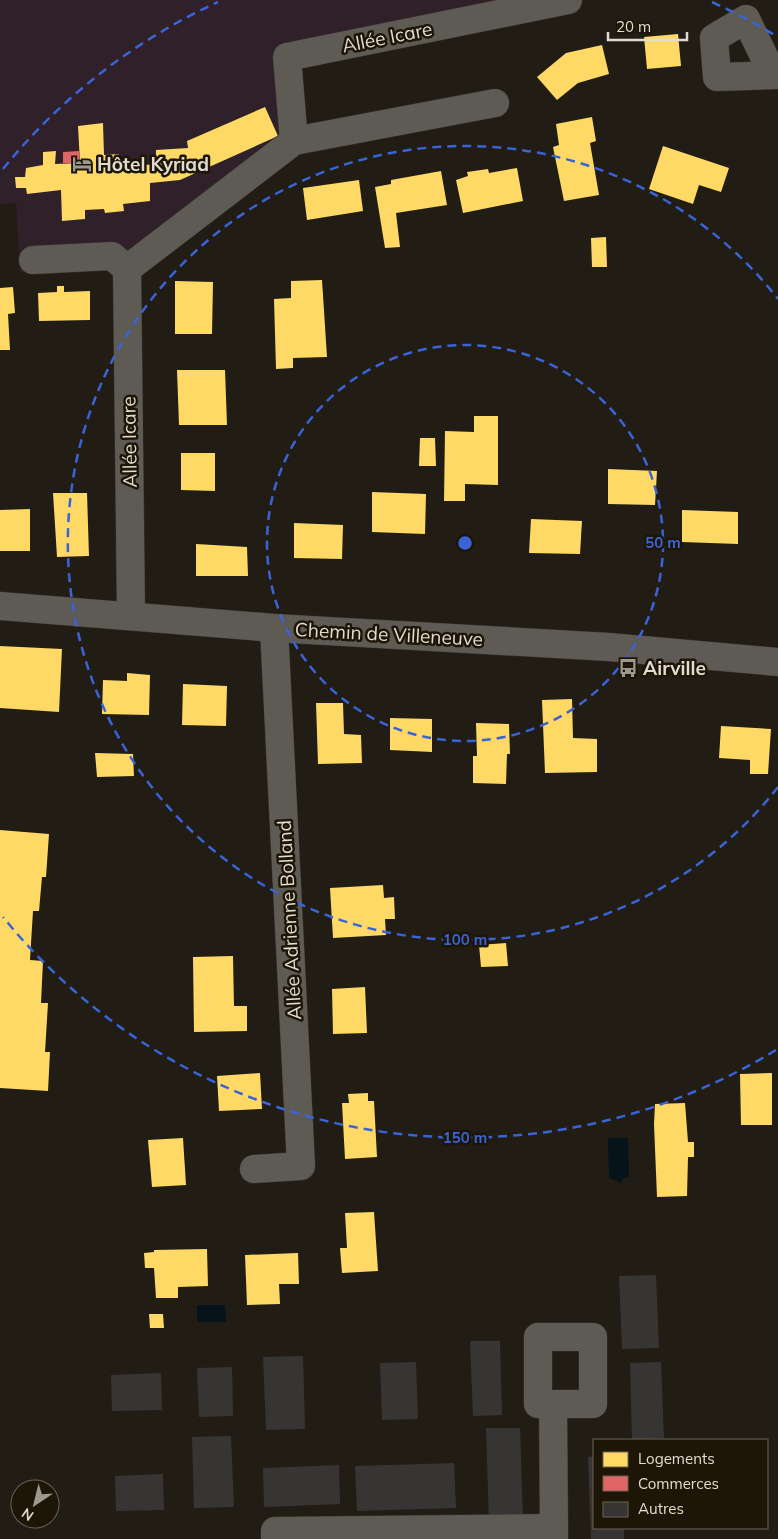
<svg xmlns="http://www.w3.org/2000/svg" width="778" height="1539" viewBox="0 0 778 1539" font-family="Mulish,sans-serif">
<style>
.commercial{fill:#2f2029}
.water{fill:#06131a}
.homes{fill:#ffd966}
.shops{fill:#e06666}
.building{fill:#373533}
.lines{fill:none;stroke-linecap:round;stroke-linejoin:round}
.minor-casing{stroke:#393630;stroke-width:29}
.minor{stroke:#5e5a54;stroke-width:28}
.ring{fill:none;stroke:#3a63d7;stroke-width:2.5;stroke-dasharray:9 6}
.labels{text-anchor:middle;stroke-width:5;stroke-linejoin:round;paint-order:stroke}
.street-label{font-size:19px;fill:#e1dcd2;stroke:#1d1506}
.poi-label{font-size:19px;font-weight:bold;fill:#e1dcd2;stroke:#1d1506;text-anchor:start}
.centre{fill:#3a63d7;stroke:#1d1506;stroke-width:2.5}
.ring-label{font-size:15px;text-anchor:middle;font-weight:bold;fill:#3a63d7;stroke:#1d1506;stroke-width:5;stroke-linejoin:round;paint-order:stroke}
</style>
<rect width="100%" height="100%" fill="#211d14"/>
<polygon class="commercial" points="0,0 568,0 287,57 294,141 141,270 20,272 16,203 0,205"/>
<g class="water">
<polygon points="608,1138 628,1138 629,1177 624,1178 621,1183 609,1178"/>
<polygon points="197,1305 225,1305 226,1322 197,1322"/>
</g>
<g class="homes">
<polygon points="678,34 681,66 647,69 644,37"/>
<polygon points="602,45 609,74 578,83 557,100 537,77 566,53"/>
<polygon points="265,107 278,136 180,180 150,183 150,201 123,204 124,211 105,213 104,209 85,210 85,219 62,221 61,190 27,194 26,188 16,188 15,177 25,177 26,168 43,165 43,152 56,151 55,164 80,163 78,126 103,123 104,155 119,154 120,167 156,164 156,150 188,148 187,141"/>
<polygon points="592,117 596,141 590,143 599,195 564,201 553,147 559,145 556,124"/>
<polygon points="663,146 729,168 721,192 699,185 693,204 649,189"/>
<polygon points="517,168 523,201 463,213 456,180 468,176 467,172 488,169 489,173"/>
<polygon points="441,171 447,205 396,213 400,247 385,248 375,187 391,184 391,180"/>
<polygon points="359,180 363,211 307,220 303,188"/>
<polygon points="606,237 607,267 592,267 591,238"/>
<polygon points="322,280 327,357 293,358 293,368 276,369 274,299 291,298 291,281"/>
<polygon points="175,281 213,282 212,334 175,334"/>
<polygon points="57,286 64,286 64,292 90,291 90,320 39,321 38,293 57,292"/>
<polygon points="13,287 15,313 8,314 10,350 0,350 0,288"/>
<polygon points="177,370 225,370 227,425 179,425"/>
<polygon points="474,416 498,416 498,485 465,484 465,501 444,501 445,431 474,432"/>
<polygon points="420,438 435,438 436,466 419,466"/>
<polygon points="181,453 215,453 215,491 181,490"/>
<polygon points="608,469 657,471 655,505 608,504"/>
<polygon points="372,492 426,494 425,534 372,532"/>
<polygon points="53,493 87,493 89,556 57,557"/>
<polygon points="30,509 30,551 0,551 0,510"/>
<polygon points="682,510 738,512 738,544 682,542"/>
<polygon points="531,519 582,521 580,554 529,553"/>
<polygon points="294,523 343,525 342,559 294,558"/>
<polygon points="196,544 247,547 248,576 196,576"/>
<polygon points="0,646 62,649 59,712 0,708"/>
<polygon points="127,673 150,675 149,715 102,714 103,680 127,681"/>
<polygon points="183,684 227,686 226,726 182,725"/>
<polygon points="572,699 573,738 597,739 597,772 545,773 542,700"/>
<polygon points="316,703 343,703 344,734 361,735 362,763 318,764"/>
<polygon points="390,718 432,719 432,752 390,750"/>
<polygon points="476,723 509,724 510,754 507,754 506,784 473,783 473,756 477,756"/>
<polygon points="721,726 771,729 768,774 750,774 750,760 719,758"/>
<polygon points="95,753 133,754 134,776 97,777"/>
<polygon points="0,830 49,834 46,877 42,877 39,911 33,911 30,960 43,961 41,1003 48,1003 45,1052 50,1052 48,1091 0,1088"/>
<polygon points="383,885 384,898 394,897 395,919 385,919 386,935 333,938 330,888"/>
<polygon points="506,943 508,966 481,967 479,945"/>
<polygon points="233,956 234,1006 247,1006 247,1031 194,1032 193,957"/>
<polygon points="365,987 367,1033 333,1034 332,989"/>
<polygon points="260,1073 262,1109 219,1111 217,1076"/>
<polygon points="772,1073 772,1125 741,1125 740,1074"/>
<polygon points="368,1093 368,1101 374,1101 377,1157 345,1159 342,1103 349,1103 348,1094"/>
<polygon points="685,1103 688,1142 694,1142 694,1157 688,1157 687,1196 657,1197 654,1124 655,1104"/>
<polygon points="183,1138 186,1185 152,1187 148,1140"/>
<polygon points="374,1212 378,1271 342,1273 340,1248 347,1248 345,1213"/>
<polygon points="207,1249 208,1286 178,1287 178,1298 156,1298 154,1268 145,1268 144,1253 154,1252 154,1250"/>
<polygon points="298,1253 299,1284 279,1284 280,1304 247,1305 245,1255"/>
<polygon points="149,1314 163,1314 164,1328 150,1328"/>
</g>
<polygon class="shops" points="79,151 80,163 63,163 63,152"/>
<g class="building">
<polygon points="656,1275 659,1348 622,1349 619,1276"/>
<polygon points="470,1341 500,1341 502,1415 473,1416"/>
<polygon points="303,1356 305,1429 266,1430 263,1357"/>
<polygon points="416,1362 418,1419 382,1420 380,1363"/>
<polygon points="661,1362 664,1438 632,1439 630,1363"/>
<polygon points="232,1367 233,1416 199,1417 197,1368"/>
<polygon points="161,1373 162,1410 112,1411 111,1375"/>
<polygon points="486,1428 520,1428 523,1520 489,1521"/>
<polygon points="231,1436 234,1507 194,1508 192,1437"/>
<polygon points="594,1456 594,1528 624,1528 624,1539 591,1539 588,1457"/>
<polygon points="454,1463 456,1508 357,1511 355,1466"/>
<polygon points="339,1465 340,1504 264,1507 263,1468"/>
<polygon points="163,1474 164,1510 116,1511 115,1476"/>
</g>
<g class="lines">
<g class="minor-casing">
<g id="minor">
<polyline points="773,75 746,19 714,38 717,77 778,75"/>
<polyline points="294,141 287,57 568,0"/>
<polyline points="33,260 112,256 127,269"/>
<polyline points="0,606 274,628 609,647 778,662"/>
<polyline points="131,615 127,269 294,141 495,103"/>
<polyline points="254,1169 301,1166 274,628"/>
<polyline points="553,1404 538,1404 538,1337 593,1337 593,1404 553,1404 554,1528"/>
<polyline points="275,1539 275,1531 554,1528 554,1539"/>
</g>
</g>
<use href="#minor" class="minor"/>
</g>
<g class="ring">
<circle cx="465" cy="543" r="198"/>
<path d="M778 787A397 397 0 1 1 778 299"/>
<path d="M776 1050A595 595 0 0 1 3 917M3 169A595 595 0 0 1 218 2M712 2A595 595 0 0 1 776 36"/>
</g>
<defs>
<g id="hotel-bare" transform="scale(1.5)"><path d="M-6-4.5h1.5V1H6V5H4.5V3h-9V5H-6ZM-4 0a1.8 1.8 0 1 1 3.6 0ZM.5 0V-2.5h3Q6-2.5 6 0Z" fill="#9e9990" stroke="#1d1506" stroke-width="2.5" paint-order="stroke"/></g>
<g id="bus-bare" transform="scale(1.5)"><path d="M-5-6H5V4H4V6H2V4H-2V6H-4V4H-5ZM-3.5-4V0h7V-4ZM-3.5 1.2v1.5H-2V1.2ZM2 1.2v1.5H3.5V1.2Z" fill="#9e9990" stroke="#1d1506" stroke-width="2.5" paint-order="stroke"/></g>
</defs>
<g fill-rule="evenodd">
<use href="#hotel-bare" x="82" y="164"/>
<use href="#bus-bare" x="628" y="668"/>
</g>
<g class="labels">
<g class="street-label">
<text transform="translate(387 37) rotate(-11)" y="7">Allée Icare</text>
<text transform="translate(129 442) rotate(-91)" y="7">Allée Icare</text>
<text transform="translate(389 634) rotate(3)" y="7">Chemin de Villeneuve</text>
<text transform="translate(289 920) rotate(-93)" y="7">Allée Adrienne Bolland</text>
</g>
<g class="poi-label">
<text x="97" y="171">Hôtel Kyriad</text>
<text x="643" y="675">Airville</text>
</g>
</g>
<circle cx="465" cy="543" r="8" class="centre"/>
<g class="ring-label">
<text x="663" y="548">50 m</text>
<text x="465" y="945">100 m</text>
<text x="465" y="1143">150 m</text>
</g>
<rect x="593" y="1439" width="175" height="90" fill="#1d1506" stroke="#6b6558"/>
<rect x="603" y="1452" width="25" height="15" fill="#ffd966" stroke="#6b6558"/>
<text x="638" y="1464" font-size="15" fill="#e1dcd2">Logements</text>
<rect x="603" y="1476" width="25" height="15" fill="#e06666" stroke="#6b6558"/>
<text x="638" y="1489" font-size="15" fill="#e1dcd2">Commerces</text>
<rect x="603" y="1502" width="25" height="15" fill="#373533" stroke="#6b6558"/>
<text x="638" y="1514" font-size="15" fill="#e1dcd2">Autres</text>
<g transform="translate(35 1504) rotate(215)"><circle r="24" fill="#1d1506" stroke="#6b6558"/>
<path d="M0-4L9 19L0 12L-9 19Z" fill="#9e9990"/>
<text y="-8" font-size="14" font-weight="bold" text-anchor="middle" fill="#e1dcd2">N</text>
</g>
<path d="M608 32v8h79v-8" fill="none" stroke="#e1dcd2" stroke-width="2.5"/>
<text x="616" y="32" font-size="15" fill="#e1dcd2" stroke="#1d1506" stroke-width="4" paint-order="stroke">20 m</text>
</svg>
